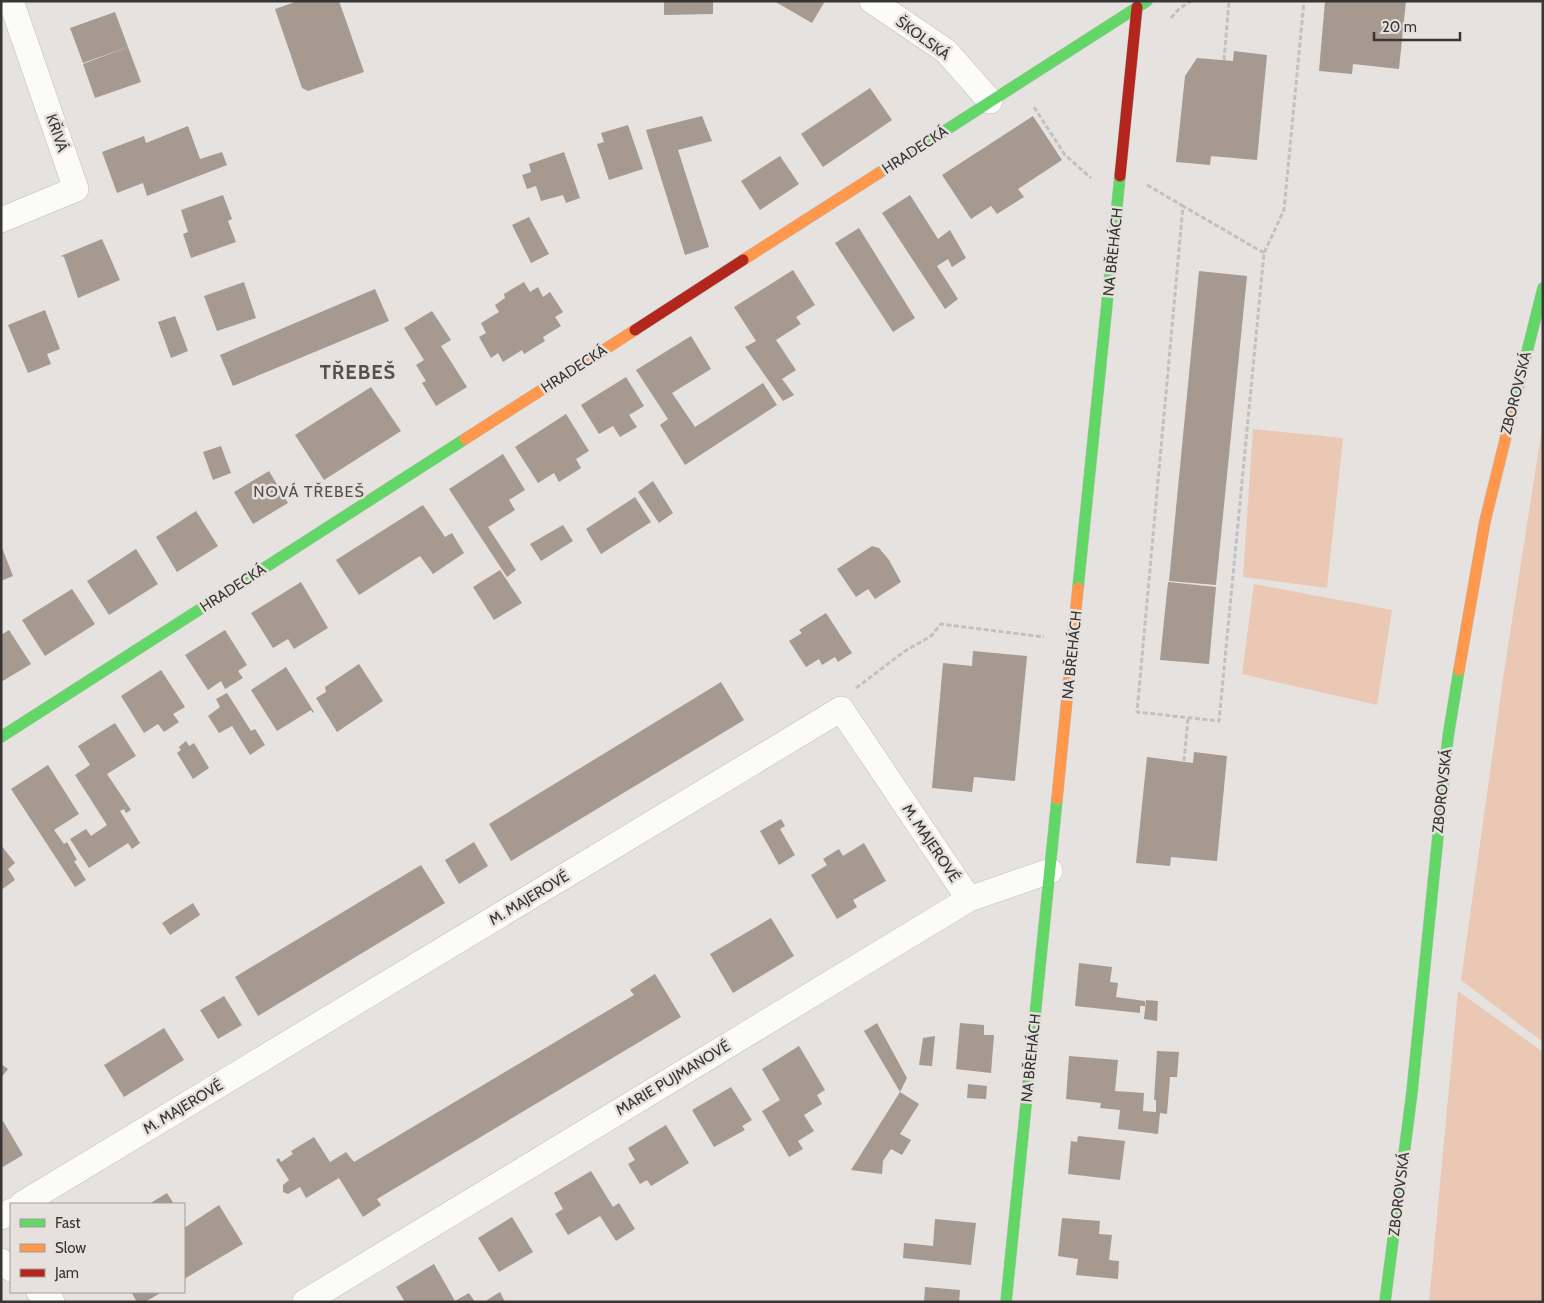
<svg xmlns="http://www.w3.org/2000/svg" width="1544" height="1303" viewBox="0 0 1544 1303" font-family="Cabin,sans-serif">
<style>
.green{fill:#eac8b4}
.building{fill:#a69990}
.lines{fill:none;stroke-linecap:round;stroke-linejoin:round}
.street-casing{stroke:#c2c0be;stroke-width:26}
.fast-casing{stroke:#c2c0be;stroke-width:12}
.slow-casing{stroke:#c2c0be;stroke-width:12}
.jam-casing{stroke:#c2c0be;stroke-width:12}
.path{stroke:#c1c1c0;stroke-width:3;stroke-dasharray:5 2.5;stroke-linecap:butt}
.street{stroke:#fbfbfa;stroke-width:25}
.fast{stroke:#63d668;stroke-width:11}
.slow{stroke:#ff974d;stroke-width:11}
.jam{stroke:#b3261e;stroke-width:11}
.labels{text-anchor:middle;stroke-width:5;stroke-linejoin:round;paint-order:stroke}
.street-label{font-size:15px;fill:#383635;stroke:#e7e1de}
.neighbourhood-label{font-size:16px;letter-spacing:1px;fill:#55504d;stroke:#e7e1de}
.district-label{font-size:20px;font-weight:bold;letter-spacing:1px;fill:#55504d;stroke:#e7e1de}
</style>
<rect width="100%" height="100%" fill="#e5e2e0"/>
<g class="green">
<polygon points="1543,422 1543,1042 1461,980 1504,672"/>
<polygon points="1253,429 1343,438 1327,588 1243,577"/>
<polygon points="1254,584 1392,610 1377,705 1242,674"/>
<polygon points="1458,991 1543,1052 1543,1302 1429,1302"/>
</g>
<g class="building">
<polygon points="298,1 339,1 364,72 308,91 302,88 275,9"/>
<polygon points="664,1 713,1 713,14 664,15"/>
<polygon points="774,1 825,1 812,23"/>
<polygon points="1325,1 1406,1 1399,69 1353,64 1352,74 1319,71"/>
<polygon points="115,12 128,47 83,63 70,28"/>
<polygon points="128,47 141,82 95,98 83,64"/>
<polygon points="1234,51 1267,55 1257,160 1211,156 1210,165 1176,162 1185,76 1197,58 1233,61"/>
<polygon points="870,88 892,120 823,167 801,134"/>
<polygon points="702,116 712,141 678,150 709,247 685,255 646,130"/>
<polygon points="1033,116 1062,160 1018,189 1024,197 997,214 991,206 971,219 942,175"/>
<polygon points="628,125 643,169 609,180 597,144 604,142 601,133"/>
<polygon points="188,126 200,159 222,152 227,165 147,196 143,183 117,193 102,152 144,136 146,143"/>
<polygon points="564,152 580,198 566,203 563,195 541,201 536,186 527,189 522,175 531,172 529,164"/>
<polygon points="780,156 799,184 760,210 741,181"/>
<polygon points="223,195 232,219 228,221 236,242 191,258 183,234 188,232 181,210"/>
<polygon points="910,195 938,239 950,230 966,258 952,267 948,259 937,266 958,299 945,309 882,213"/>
<polygon points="529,217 549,254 531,263 512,225"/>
<polygon points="859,228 915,318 893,332 835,243"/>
<polygon points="102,239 120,280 78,298 64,257 61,256"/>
<polygon points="793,270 815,305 796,317 801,324 776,340 796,370 782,379 794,395 783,401 745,347 756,341 734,307"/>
<polygon points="1199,271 1247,276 1216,585 1169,581"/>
<polygon points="244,282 256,318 217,331 204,296"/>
<polygon points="524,282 530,292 538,287 543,297 550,292 563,312 555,317 561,326 543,337 545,341 524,354 522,350 503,362 498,353 491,358 479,337 486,333 481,323 499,312 495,305 505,298 504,294"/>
<polygon points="375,289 389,321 233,386 220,355"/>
<polygon points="45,310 60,349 47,354 51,364 28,373 8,325"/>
<polygon points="432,311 451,340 441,346 467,387 436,406 422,383 426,381 416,365 424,360 404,328"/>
<polygon points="175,316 188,351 171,358 158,322"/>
<polygon points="691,336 711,369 672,393 695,427 763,383 777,405 685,465 660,425 668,419 636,370"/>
<polygon points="626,377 644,406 629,415 637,427 620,437 613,426 599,434 581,405"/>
<polygon points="371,387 401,431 324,480 295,435"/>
<polygon points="566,414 589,451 576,459 581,468 559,482 554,473 538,483 515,447"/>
<polygon points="221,446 231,473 213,480 203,452"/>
<polygon points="503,454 525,490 509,500 515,510 488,527 516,570 507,577 449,489"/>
<polygon points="269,471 288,503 253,524 234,492"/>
<polygon points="653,481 673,513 659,523 638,492"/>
<polygon points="635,497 651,522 601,554 586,529"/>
<polygon points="423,505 445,537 452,533 464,553 433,574 420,556 359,595 336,560"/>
<polygon points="196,511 218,546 177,572 156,537"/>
<polygon points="563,525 573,541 541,561 530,544"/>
<polygon points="1,545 13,576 1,581"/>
<polygon points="872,546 879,548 889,560 901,582 875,599 868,589 856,597 837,569"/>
<polygon points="136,549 158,584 109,615 87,581"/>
<polygon points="500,570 522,603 494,620 473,587"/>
<polygon points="301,582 328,628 294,649 288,639 273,648 251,613"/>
<polygon points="1168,582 1216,587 1209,664 1160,660"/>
<polygon points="72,589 95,624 45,656 22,620"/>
<polygon points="826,613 852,653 838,662 835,657 822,665 819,659 806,667 789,641 802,633 799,630"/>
<polygon points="9,630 31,664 1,682 1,635"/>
<polygon points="225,630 247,665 238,671 243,678 225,689 221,681 208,690 185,655"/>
<polygon points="973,651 1027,656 1015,781 974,777 972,792 932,788 943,663 972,666"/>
<polygon points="359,664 383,701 337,732 316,698 326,692 325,687"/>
<polygon points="286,667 314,712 313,713 311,710 277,731 251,690"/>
<polygon points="161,670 185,707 173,714 179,722 164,732 158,724 144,733 121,696"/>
<polygon points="721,682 744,720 511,861 489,824"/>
<polygon points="227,693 251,731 255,729 265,745 250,755 232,726 219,733 208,716 220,707 216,699"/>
<polygon points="115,723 136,756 107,774 131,810 126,813 124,809 120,811 140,843 132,849 128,843 89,868 70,839 86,829 91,836 107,825 75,775 90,765 78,746"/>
<polygon points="186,741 189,746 194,743 209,768 193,779 177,753 181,750 179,747"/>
<polygon points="1194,752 1227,756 1217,861 1171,857 1170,866 1136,863 1147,757 1193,763"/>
<polygon points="48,765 79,814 54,830 64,844 67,842 77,860 74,861 86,880 75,887 11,789"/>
<polygon points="781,819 785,826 780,829 795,855 779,865 760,831"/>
<polygon points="474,842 488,866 459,884 445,860"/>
<polygon points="864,843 886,881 853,900 857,907 837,919 811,875 827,865 823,859 839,849 843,856"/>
<polygon points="1,845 15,863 8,869 15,880 1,890"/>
<polygon points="421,865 445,903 258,1016 235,977"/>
<polygon points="193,903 200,915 170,935 162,923"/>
<polygon points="771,918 794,956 733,993 710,954"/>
<polygon points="1079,963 1112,967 1110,982 1118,983 1116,997 1145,1001 1145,1006 1140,1006 1140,1013 1075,1006"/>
<polygon points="655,974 681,1017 377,1199 381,1205 363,1217 339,1178 306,1198 300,1187 288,1194 283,1192 283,1185 289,1180 276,1160 279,1158 281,1162 293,1154 291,1151 314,1137 330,1162 346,1152 354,1162 634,995 630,990"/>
<polygon points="224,996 242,1025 218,1039 200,1010"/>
<polygon points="1146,1000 1158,1001 1157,1021 1144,1019"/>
<polygon points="877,1023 907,1078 900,1092 864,1031"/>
<polygon points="960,1023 984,1025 984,1035 994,1035 991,1073 956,1069"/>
<polygon points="164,1028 184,1060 124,1097 104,1065"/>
<polygon points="935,1036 932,1066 919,1065 923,1038"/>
<polygon points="799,1046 825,1090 817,1095 822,1104 804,1115 814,1131 798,1141 803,1149 789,1157 762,1111 780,1100 762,1069"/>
<polygon points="1157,1051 1179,1052 1177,1077 1170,1077 1167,1114 1160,1113 1158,1134 1118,1129 1120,1110 1100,1108 1101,1103 1066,1099 1069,1056 1118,1060 1115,1091 1144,1093 1143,1111 1156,1112 1156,1100 1154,1100"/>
<polygon points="1,1064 8,1069 1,1078"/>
<polygon points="968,1084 987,1086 986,1099 967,1098"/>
<polygon points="731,1087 752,1120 742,1126 745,1130 714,1147 692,1110"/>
<polygon points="900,1092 919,1104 900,1134 911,1140 902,1155 891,1149 883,1161 882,1174 851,1170"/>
<polygon points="3,1121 23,1155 1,1168 1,1122"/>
<polygon points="666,1125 689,1163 651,1186 647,1180 640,1184 628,1164 635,1160 628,1148"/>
<polygon points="1078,1136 1125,1141 1120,1180 1068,1174 1071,1141 1077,1142"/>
<polygon points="591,1171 613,1207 619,1203 635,1229 616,1241 600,1216 568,1235 555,1214 563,1209 554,1193"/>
<polygon points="167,1193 174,1204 149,1204"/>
<polygon points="219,1205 243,1244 184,1279 184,1228"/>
<polygon points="512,1217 533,1252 499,1272 478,1238"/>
<polygon points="1062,1218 1100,1221 1099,1234 1112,1235 1109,1260 1119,1261 1118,1279 1076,1275 1078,1259 1058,1256"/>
<polygon points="935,1219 976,1223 971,1265 903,1258 904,1243 933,1246"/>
<polygon points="434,1264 455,1301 469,1293 475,1302 405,1302 396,1287"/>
<polygon points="925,1287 960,1290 959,1302 924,1302"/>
<polygon points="131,1292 162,1292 145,1302 137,1302"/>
<polygon points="500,1292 505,1302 488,1302 487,1300"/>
</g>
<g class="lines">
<g class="street-casing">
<g id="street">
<polyline points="872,1 946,51 990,101"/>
<polyline points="1,220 76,189 11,1"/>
<polyline points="22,1204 841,709 969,899"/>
<polyline points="1,1217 11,1211"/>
<polyline points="1,1261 11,1269"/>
<polyline points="39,1292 52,1302"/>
<polyline points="305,1302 969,899 1050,871"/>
</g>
</g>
<g class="fast-casing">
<g id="fast">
<polyline points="879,173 1147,1"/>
<polyline points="1511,416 1543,288"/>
<polyline points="1078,588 1120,176"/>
<polyline points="1,737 465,439"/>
<polyline points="1006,1302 1057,799"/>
<polyline points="1385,1302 1412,1092 1448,737 1459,670"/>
</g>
</g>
<g class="slow-casing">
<g id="slow">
<polyline points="743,260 879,173"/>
<polyline points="465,439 635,330"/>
<polyline points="1459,670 1485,521 1511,416"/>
<polyline points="1057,799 1078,588"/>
</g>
</g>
<g class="jam-casing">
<g id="jam">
<polyline points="1120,176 1137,7"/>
<polyline points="635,330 743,260"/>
</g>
</g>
<g class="path">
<polyline points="1171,18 1179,9 1191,1"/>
<polyline points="1224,60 1229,1"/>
<polyline points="1034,107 1065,155 1091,178"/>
<polyline points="1147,185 1183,206"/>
<polyline points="1264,253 1183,206 1137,712 1219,721 1264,253 1284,210 1304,1"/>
<polyline points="856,688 905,651 931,636 941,624 1044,637"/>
<polyline points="1184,761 1188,718"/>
</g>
<use href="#street" class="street"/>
<use href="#fast" class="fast"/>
<use href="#slow" class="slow"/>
<use href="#jam" class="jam"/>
</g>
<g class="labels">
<g class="street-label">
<text transform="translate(923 38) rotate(36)" y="5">ŠKOLSKÁ</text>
<text transform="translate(57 133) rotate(71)" y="5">KŘIVÁ</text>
<text transform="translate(915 150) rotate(-33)" y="5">HRADECKÁ</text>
<text transform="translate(1113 252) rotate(-84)" y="5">NA BŘEHÁCH</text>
<text transform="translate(574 369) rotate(-33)" y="5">HRADECKÁ</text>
<text transform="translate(1516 393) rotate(-76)" y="5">ZBOROVSKÁ</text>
<text transform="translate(233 588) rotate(-33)" y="5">HRADECKÁ</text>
<text transform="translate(1072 655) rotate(-84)" y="5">NA BŘEHÁCH</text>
<text transform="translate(1442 791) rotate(-84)" y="5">ZBOROVSKÁ</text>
<text transform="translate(931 843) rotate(56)" y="5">M. MAJEROVÉ</text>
<text transform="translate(529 898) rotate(-31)" y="5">M. MAJEROVÉ</text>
<text transform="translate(1031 1058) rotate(-84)" y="5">NA BŘEHÁCH</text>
<text transform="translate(673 1078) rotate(-31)" y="5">MARIE PUJMANOVÉ</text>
<text transform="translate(183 1107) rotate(-31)" y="5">M. MAJEROVÉ</text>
<text transform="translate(1399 1194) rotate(-83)" y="5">ZBOROVSKÁ</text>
</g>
<g class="neighbourhood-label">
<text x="309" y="497">NOVÁ TŘEBEŠ</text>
</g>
<g class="district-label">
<text x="358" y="379">TŘEBEŠ</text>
</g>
</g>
<rect width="1544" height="1303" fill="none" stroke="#383635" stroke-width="5"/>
<rect x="10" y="1203" width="175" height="90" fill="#e7e1de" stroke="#a19d9a"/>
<rect x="20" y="1219" width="25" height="8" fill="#63d668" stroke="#a19d9a"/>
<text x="55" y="1228" font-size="15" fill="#383635">Fast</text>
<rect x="20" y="1244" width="25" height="8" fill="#ff974d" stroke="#a19d9a"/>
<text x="55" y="1253" font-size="15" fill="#383635">Slow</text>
<rect x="20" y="1269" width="25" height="8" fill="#b3261e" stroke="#a19d9a"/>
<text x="55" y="1278" font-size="15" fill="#383635">Jam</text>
<path d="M1374 32v8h86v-8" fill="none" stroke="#383635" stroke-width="2.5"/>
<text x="1382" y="32" font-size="15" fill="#383635" stroke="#e7e1de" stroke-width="4" paint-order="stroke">20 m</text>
</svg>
